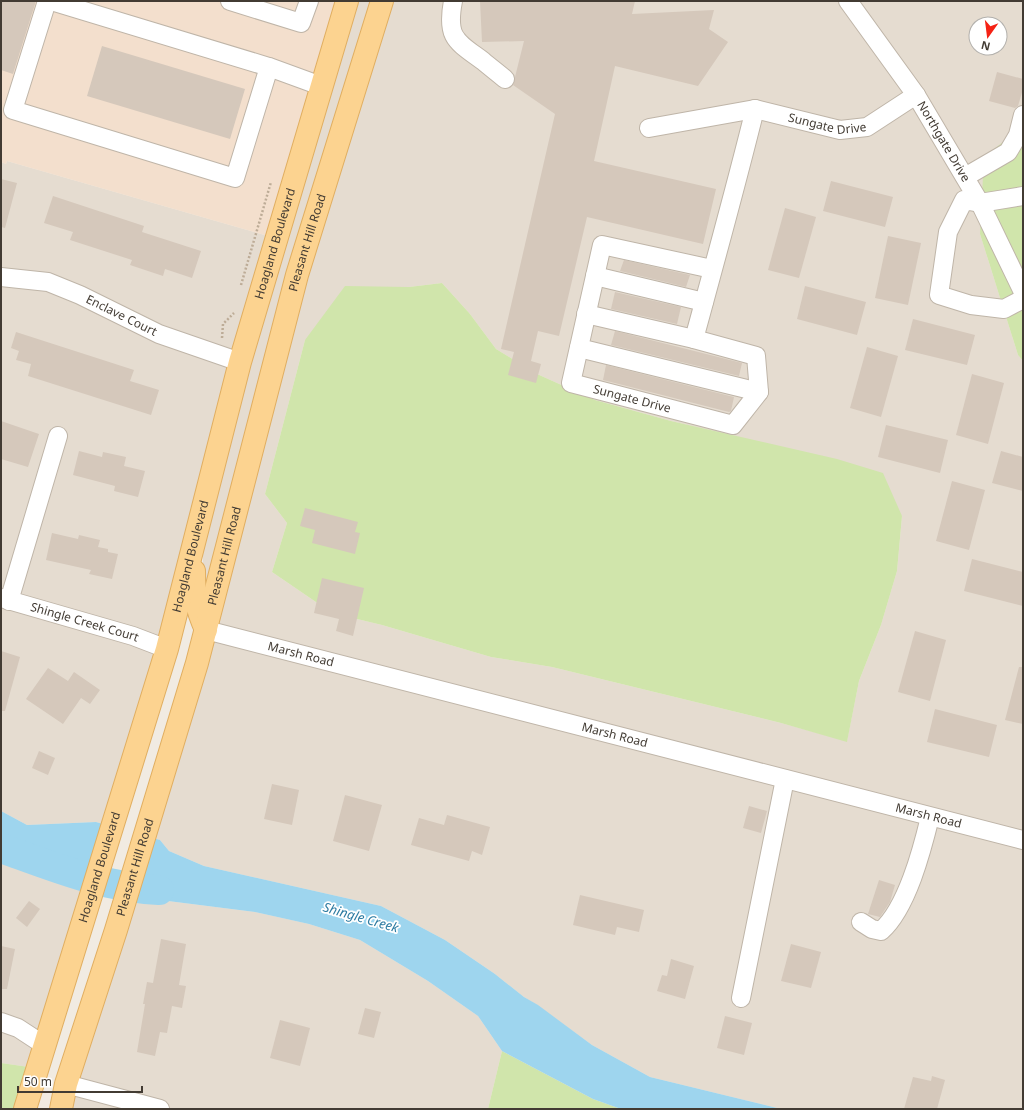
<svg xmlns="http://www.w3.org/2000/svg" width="1024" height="1110" viewBox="0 0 1024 1110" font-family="'Noto Sans',sans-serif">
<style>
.residential{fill:#e5dcd0;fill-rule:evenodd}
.commercial{fill:#f3dfcd}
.green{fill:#d0e5ab}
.water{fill:#9ed5ee}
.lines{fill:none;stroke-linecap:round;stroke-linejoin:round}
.river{stroke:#9ed5ee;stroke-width:30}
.building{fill:#d5c8bb}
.minor-casing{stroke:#bfb5a8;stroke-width:20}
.major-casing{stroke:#e0ae61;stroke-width:24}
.path{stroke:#bdac97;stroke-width:2.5;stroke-dasharray:2 2;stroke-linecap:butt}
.minor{stroke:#fff;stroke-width:18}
.major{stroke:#fcd390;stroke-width:22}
.labels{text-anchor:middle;stroke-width:3.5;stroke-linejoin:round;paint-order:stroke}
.street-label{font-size:12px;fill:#423b33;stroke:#fff}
.water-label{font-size:13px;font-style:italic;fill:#2e7ca2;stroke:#fff}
</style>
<rect width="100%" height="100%" fill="#f1ebe2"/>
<g class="residential">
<polygon points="358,1 373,1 204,602 203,594 203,542 248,364 318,127"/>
<path d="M 391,1 L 1023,1 L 1023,126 L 980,234 L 1018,355 L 1023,361 L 1023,1109 L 781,1109 L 650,1077 L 592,1045 L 537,1005 L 524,997 L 495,974 L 445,940 L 381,906 L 204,866 L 169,851 L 160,840 L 153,838 L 188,722 L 191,722 L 191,714 L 215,629 L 289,334 ZM 976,24 L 1000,24 L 1000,48 L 976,48 ZM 442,283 L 470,314 L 496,349 L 537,374 L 595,400 L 671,421 L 738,437 L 902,516 L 897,571 L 881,625 L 859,681 L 847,741 L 781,723 L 552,667 L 491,657 L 382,625 L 332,613 L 272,572 L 287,523 L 265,494 L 305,340 L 409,287 Z"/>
<polygon points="7,161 268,236 157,651 103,824 96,822 27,825 1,811 1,162 6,164"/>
<polygon points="1,838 27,847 87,877 29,1067 1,1063"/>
<polygon points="136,893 160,900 255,912 309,924 360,940 428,981 478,1016 502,1051 488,1109 70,1109"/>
</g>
<polygon class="commercial" points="1,1 338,1 268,236 7,161 6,164 1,162"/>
<g class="green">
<polygon points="1023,126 1023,361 1018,355 980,234 984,157"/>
<polygon points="442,283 470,314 496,349 537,374 595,400 671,421 837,459 883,473 902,516 897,571 881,625 859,681 847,742 781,723 552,667 491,657 382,625 332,613 272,572 287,523 265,494 305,340 345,286 409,287"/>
<polygon points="502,1051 593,1099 621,1109 488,1109"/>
<polygon points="1,1063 29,1067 16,1109 1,1109"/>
</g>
<g class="water">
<polygon points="1,811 27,825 96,822 103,824 87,877 27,847 1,838"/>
<polygon points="153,838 160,840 169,851 204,866 381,906 445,940 495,974 524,997 538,1005 592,1045 650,1077 781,1109 621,1109 593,1099 502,1051 478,1016 428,981 360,940 309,924 255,912 160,900 136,893"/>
</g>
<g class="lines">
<path class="river" d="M 1,848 C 54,867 102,887 159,890"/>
</g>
<g class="building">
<polygon points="1,1 36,1 13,74 1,70"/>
<polygon points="480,1 635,1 632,14 714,10 709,29 728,42 698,86 615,66 594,161 716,189 703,244 587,217 559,336 538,331 531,361 541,364 536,383 508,375 514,352 501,349 555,114 513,85 524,41 482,42"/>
<polygon points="102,46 245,89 230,139 87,96"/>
<polygon points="997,72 1023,79 1023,89 1018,106 1015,108 989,101"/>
<polygon points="1,179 17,183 5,228 1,227"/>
<polygon points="831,181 893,197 885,227 823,211"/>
<polygon points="53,196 144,226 142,232 201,251 192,278 165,269 163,276 130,265 132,260 70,240 73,232 44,223"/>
<polygon points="785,208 816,217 799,278 768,270"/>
<polygon points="888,236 921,243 908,305 875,298"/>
<polygon points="624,260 690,275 686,287 620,271"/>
<polygon points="805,286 866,302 857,335 797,319"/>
<polygon points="615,292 681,307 677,324 611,309"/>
<polygon points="913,319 975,335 967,365 905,350"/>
<polygon points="615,331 742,363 739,376 611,345"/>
<polygon points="16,332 134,370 130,381 159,390 151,415 28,376 31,364 16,360 19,351 11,348"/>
<polygon points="867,347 898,356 881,417 850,408"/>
<polygon points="606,365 734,397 731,411 729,412 603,380"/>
<polygon points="972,374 1004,383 988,444 956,435"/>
<polygon points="1,421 39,434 28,467 1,459"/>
<polygon points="886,425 948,440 940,473 878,457"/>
<polygon points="79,451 102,457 103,452 126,457 124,466 145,471 138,497 114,491 115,486 73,475"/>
<polygon points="1001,451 1023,457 1023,491 992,483"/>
<polygon points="952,481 985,490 969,550 936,541"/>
<polygon points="305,508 358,522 355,532 360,533 355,554 312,543 315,530 300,526"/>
<polygon points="52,533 78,539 79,535 100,540 98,547 108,549 108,552 118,554 112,579 89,574 91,570 46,560"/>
<polygon points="972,559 1023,572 1023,606 964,591"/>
<polygon points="322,578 364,588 353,636 336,631 339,619 314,613"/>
<polygon points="915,631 946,640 930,701 898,692"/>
<polygon points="1,651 20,657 5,711 1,711"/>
<polygon points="1019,667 1023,667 1023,724 1005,720"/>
<polygon points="48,668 68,681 74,672 100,690 90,704 81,698 63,724 26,699"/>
<polygon points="935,709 997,725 989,757 927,742"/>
<polygon points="39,751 55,758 48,775 32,768"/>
<polygon points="272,784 299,790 292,825 264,819"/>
<polygon points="345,795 382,805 369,851 333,841"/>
<polygon points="749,806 767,811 761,833 743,828"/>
<polygon points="447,815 490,827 482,855 472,851 469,861 411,845 419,818 444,825"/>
<polygon points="879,880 895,885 890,902 880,917 868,914"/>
<polygon points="580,895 644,910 639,932 617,927 615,935 573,925"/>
<polygon points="29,901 40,909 27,927 16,918"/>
<polygon points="161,939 186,944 179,985 186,986 182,1008 172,1006 167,1033 160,1032 155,1056 137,1052 145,1004 143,1004 147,982 153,983"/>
<polygon points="791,944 821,952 811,988 781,981"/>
<polygon points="1,946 15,949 7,989 1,989"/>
<polygon points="671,959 694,966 685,999 657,991 662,975 667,976"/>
<polygon points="365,1008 381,1012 374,1038 358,1034"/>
<polygon points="725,1016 752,1023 744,1055 717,1048"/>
<polygon points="280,1020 310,1028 300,1066 270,1058"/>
<polygon points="932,1076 945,1080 937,1109 904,1109 913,1077 931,1081"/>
</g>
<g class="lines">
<g class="minor-casing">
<g id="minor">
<polyline points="47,1 13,110 235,178 269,67"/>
<polyline points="51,1 269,67 321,86"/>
<polyline points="230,1 301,23 309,1"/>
<path d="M 453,1 C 446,38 456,41 483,61 C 490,67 498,73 505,79"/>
<path id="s1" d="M 848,1 L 916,95 L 980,203 L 1023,292"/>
<path id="s2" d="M 649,128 L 755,109 L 840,130 L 867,127 L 916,95"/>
<polyline points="965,177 1008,152 1018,135 1023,115"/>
<polyline points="1023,196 980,203 964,200 948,232 939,295 971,305 1004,309 1023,299"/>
<path id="s3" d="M 712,269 L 602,245 L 571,383 L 733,425 L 759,392 L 756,356 L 694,339 C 715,262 736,186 755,109"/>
<polyline points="595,276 704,302"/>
<path id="s4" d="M 1,277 L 48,282 L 80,295 L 159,334 L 240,362"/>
<polyline points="586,314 694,339"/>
<polyline points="579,348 759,392"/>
<path id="s5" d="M 1,598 L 133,636 L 167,649"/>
<polyline points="9,601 58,436"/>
<path id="s6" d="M 206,630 L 1023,840"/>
<path d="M 861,922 L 872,929 L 881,931 C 907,908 922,850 930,817"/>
<polyline points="741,998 785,779"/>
<polyline points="1,1022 18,1028 44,1045"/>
<polyline points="66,1084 160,1109"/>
</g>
</g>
<g class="major-casing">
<g id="major">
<path d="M 194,571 C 194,597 196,607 206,630"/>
<path id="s7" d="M 25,1109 L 167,649 L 240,362 L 347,1"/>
<path id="s8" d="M 61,1109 L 66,1084 L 116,930 L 197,663 L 297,275 L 382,1"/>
</g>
</g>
<g class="path">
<polyline points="241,285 271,182"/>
<polyline points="222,338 223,324 234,313"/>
</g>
<use href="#minor" class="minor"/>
<use href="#major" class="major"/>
</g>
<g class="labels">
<g class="street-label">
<text dy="4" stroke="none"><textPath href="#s2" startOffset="182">Sungate Drive</textPath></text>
<text dy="4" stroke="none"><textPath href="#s1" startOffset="170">Northgate Drive</textPath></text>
<text dy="4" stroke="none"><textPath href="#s7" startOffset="901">Hoagland Boulevard</textPath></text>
<text dy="4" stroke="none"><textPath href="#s8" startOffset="901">Pleasant Hill Road</textPath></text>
<text dy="4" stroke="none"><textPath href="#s4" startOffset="128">Enclave Court</textPath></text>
<text dy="4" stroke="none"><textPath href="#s3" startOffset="317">Sungate Drive</textPath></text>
<text dy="4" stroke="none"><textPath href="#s7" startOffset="577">Hoagland Boulevard</textPath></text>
<text dy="4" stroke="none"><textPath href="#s8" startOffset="577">Pleasant Hill Road</textPath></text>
<text dy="4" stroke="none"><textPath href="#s5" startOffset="87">Shingle Creek Court</textPath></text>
<text dy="4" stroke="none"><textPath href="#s6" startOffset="98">Marsh Road</textPath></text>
<text dy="4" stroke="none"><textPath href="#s6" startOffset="422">Marsh Road</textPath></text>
<text dy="4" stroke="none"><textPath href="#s6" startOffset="746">Marsh Road</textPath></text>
<text dy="4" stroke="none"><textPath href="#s7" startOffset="253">Hoagland Boulevard</textPath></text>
<text dy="4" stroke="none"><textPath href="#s8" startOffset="253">Pleasant Hill Road</textPath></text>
</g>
<g class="water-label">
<text transform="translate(361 917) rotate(16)" y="5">Shingle Creek</text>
</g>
</g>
<rect width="1024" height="1110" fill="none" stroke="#423b33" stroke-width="4"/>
<g transform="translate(988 36) rotate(194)"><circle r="19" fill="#ffffff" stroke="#b3b1ad"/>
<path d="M0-3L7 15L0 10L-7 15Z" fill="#f52215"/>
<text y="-6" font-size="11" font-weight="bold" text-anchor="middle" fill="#423b33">N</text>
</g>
<path d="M18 1086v6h124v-6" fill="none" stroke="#423b33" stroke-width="2"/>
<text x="24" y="1086" font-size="12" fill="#423b33" stroke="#ffffff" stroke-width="3" paint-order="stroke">50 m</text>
</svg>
